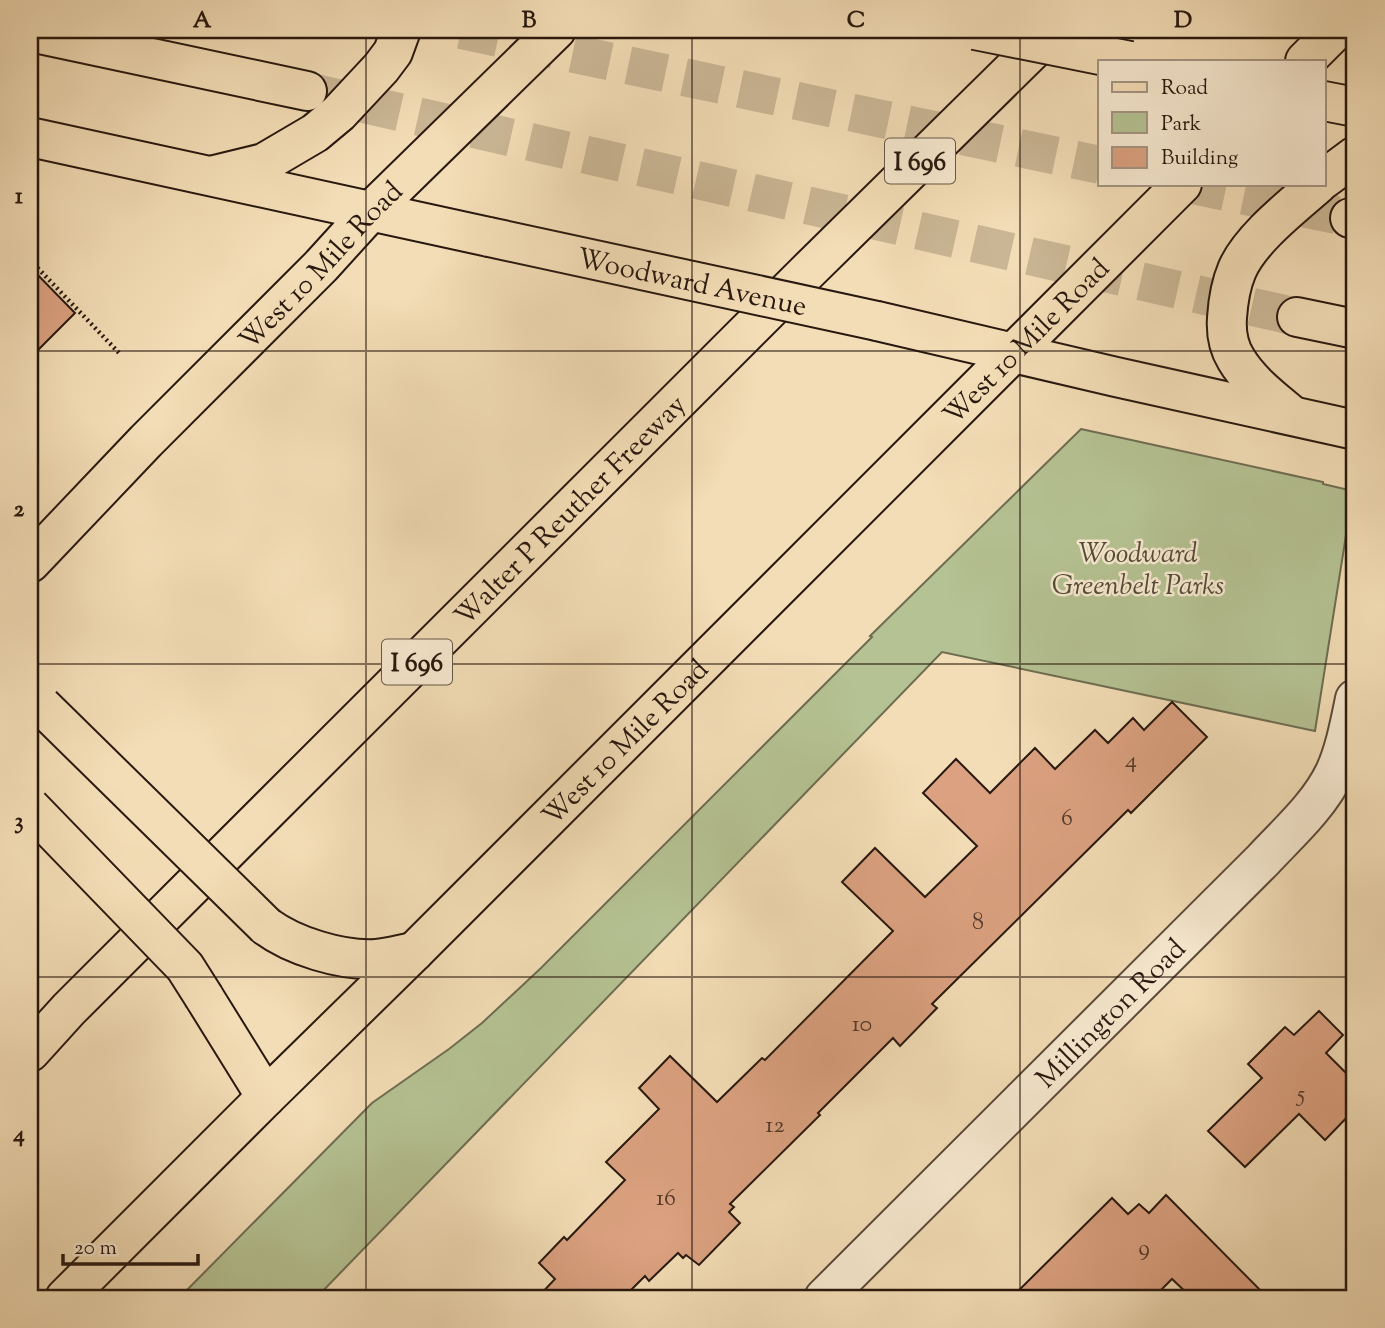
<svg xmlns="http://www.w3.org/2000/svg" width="1385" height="1328" viewBox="0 0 1385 1328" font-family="'Sorts Mill Goudy',serif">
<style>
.green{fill:#b5c293;stroke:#6e6d51;stroke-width:2}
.building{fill:#dba180;stroke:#28180f;stroke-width:2}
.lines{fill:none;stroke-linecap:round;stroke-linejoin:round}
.primary-tunnel{stroke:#cab695;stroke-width:38;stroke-dasharray:38 19;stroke-linecap:butt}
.street-casing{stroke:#5b4939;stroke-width:42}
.primary-casing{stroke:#28180f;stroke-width:42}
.highway-casing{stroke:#28180f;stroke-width:42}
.path{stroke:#28180f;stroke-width:4.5;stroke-dasharray:2 3.5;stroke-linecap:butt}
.street{stroke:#f7e9d0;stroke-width:38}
.primary{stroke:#f3ddb6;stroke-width:38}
.highway{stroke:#f3ddb6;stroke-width:38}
.primary-bridge-casing{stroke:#28180f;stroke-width:42;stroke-linecap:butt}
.primary-bridge{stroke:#f3ddb6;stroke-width:38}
.grid{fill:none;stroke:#28180f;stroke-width:2;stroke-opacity:0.55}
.labels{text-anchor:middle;stroke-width:5;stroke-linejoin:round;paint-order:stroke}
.number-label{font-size:24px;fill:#553a2b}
.shield{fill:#f7e9d0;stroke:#665749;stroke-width:2}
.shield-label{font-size:26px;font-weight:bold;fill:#28180f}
.street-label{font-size:28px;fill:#28180f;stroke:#f7e9d0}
.park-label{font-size:28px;font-style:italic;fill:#524b37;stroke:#f7e9d0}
.neatline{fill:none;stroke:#28180f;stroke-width:2.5}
.grid-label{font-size:23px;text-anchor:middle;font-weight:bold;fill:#28180f}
</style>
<rect width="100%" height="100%" fill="#f3ddb6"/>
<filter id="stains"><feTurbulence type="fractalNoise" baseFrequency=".00286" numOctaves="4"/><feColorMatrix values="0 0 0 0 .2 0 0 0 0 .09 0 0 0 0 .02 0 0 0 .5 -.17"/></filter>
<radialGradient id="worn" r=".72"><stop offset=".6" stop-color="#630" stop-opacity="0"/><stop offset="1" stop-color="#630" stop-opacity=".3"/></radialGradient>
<polygon class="green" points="1081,429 1323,482 1323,484 1353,491 1315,731 942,652 316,1298 179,1298 372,1103 449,1049 482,1023 541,968 872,637 870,636"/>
<g class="building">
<polygon points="30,267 75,313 30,358"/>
<polygon points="1172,702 1207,737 1131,813 1128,810 932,1004 937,1008 900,1046 893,1038 818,1113 820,1115 730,1204 734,1207 729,1212 740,1223 699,1265 686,1255 683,1258 678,1253 649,1281 645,1276 623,1298 537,1298 555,1279 539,1263 564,1237 567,1240 625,1180 606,1162 659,1109 639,1088 670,1056 717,1102 762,1058 765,1060 893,931 842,882 875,848 925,897 977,846 923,793 956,759 990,793 1035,748 1055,769 1095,730 1108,743 1133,718 1144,730"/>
<polygon points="1319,1011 1343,1035 1326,1053 1355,1082 1355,1109 1325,1140 1299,1114 1245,1167 1208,1131 1262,1078 1248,1064 1285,1027 1294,1035"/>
<polygon points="1166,1195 1268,1298 1192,1298 1172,1279 1153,1298 1011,1298 1112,1198 1128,1214 1139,1204 1149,1213"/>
</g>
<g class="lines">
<g class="primary-tunnel">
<polyline points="461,30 1100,165"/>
<polyline points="307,91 1297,317"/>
<polyline points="1188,184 1350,218"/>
</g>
<g class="street-casing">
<g id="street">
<path id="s1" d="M 824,1298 L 1263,860 C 1288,833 1319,806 1335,772 C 1345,750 1350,723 1355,699"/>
</g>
</g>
<g class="primary-casing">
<g id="primary">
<polyline points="30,32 307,91"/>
<polyline points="1305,61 1336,30"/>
<polyline points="1324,101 1355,107"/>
<polyline points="30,137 489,237"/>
<polyline points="215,175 264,163 315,133 339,113 381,68 393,52 401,30"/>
<polyline points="1324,179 1355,156"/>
<polyline points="1350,218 1355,219"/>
<polyline points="1297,317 1355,329"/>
<polyline points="877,321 1116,377 1355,430"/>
<path d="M 1289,413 C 1270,397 1249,381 1236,359 C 1228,346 1226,332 1227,318 C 1228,302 1231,284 1237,270 C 1250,239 1293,206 1318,184"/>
<path id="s2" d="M 30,563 L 146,441 L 321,266 L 371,211 L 556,30"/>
<path d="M 266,926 C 293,946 341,961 376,959 C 389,958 402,954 414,952"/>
<polyline points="204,997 266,1097"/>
<path id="s3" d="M 65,1298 L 266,1097 L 414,952 L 1182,184"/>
</g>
</g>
<g class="highway-casing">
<g id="highway">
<path id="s4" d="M 30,1052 L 69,1009 L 806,273 L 1053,30"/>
</g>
</g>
<polyline class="path" points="30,260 120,354"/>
<use href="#street" class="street"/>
<use href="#primary" class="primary"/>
<use href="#highway" class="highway"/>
<g class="primary-bridge-casing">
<g id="primary-bridge">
<polyline points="975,30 1130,61"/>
<path id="s5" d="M 489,237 L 877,321"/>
<polyline points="42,706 266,926"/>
<polyline points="30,807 185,967 204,997"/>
</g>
</g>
<use href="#primary-bridge" class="primary-bridge"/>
</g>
<path class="grid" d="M 366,30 L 366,1298M 692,30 L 692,1298M 1020,30 L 1020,1298M 30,351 L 1355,351M 30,664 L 1355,664M 30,977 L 1355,977"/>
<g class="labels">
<g class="number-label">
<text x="1131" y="767">4</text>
<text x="1067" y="825">6</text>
<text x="978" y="929">8</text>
<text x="862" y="1031">10</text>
<text x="1301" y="1101">5</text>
<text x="775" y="1132">12</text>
<text x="666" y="1205">16</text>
<text x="1144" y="1255">9</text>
</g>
<g class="shield">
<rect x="885" y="138.5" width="70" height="45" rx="5"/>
<rect x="382" y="639.5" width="70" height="45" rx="5"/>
</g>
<g class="shield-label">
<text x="920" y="170">I 696</text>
<text x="417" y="671">I 696</text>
</g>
<g class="street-label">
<text dy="10" stroke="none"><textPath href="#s2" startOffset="416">West 10 Mile Road</textPath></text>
<text dy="10" stroke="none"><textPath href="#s5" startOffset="208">Woodward Avenue</textPath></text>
<text dy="10" stroke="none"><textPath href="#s3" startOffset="1356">West 10 Mile Road</textPath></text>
<text dy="10" stroke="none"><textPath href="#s4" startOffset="765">Walter P Reuther Freeway</textPath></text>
<text dy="10" stroke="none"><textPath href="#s3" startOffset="789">West 10 Mile Road</textPath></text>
<text dy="10" stroke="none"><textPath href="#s1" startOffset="404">Millington Road</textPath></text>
</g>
<g class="park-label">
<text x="1138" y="562">Woodward<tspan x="1138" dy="32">Greenbelt Parks</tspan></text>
</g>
</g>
<rect width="1385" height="1328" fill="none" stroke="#f3ddb6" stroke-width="77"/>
<rect x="1098" y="60" width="228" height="126" fill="#f7e9d0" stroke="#a49583" stroke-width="2"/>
<rect x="1112" y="82" width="35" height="10" fill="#f3ddb6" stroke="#a49583" stroke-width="2"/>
<text x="1161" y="94" font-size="21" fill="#28180f">Road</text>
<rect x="1112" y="112" width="35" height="21" fill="#b5c293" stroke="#a49583" stroke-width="2"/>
<text x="1161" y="130" font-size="21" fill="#28180f">Park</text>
<rect x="1112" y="147" width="35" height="21" fill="#dba180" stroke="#a49583" stroke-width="2"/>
<text x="1161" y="164" font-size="21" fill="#28180f">Building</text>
<path d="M63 1254v10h135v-10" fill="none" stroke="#28180f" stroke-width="3.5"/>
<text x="74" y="1254" font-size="21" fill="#28180f" stroke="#f7e9d0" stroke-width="5" paint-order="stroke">20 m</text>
<rect x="38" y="38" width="1308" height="1252" class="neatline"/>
<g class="grid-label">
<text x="202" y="27">A</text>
<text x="529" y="27">B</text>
<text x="856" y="27">C</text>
<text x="1183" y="27">D</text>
<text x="19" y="203">1</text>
<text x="19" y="516">2</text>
<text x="19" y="828">3</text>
<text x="19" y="1141">4</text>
</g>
<rect width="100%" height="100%" filter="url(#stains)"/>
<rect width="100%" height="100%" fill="url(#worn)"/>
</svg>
